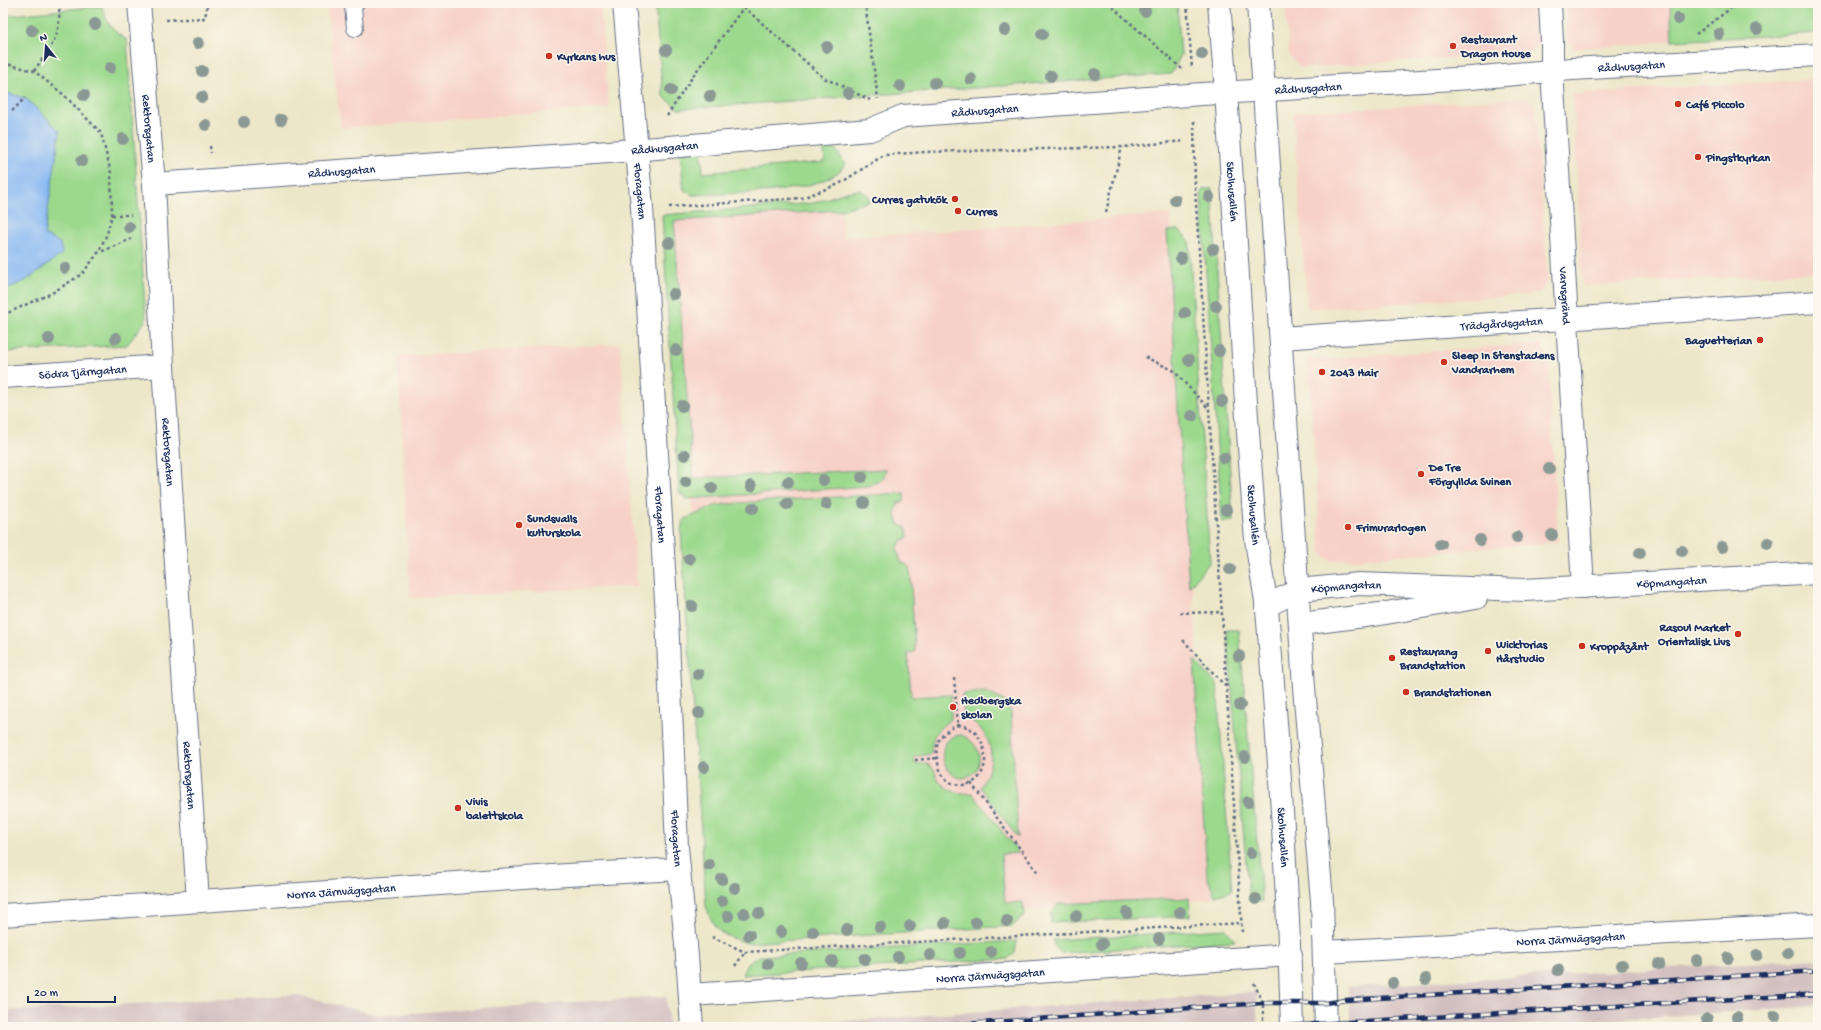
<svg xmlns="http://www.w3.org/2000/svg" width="1821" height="1030" viewBox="0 0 1821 1030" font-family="'Gochi Hand',sans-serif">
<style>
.built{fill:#f7d1c8}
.industrial{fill:#d2bfc0}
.green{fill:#9cd98d;stroke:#5c8476}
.water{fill:#87b8f3;stroke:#5174a8}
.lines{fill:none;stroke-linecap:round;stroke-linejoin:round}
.lane-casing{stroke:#646f83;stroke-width:18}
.street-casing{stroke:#646f83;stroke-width:24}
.secondary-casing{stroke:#646f83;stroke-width:24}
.path{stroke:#646f83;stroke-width:2.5;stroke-dasharray:3 3;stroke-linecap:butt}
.lane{stroke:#fff;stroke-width:16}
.street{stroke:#fff;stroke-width:22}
.secondary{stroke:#fff;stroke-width:22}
.rail-casing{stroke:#1b2f5e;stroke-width:4.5}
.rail{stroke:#fbf7ec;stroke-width:3;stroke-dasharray:9;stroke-linecap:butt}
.tree{fill:#8b9995}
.poi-dot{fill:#c8321e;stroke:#fbf7ec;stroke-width:1.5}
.labels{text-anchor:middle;stroke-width:3;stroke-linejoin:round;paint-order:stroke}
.poi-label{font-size:12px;font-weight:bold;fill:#1b2f5e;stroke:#fbf7ec;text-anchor:start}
.street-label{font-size:12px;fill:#1b2f5e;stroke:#fbf7ec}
</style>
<rect width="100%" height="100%" fill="#fbf7ec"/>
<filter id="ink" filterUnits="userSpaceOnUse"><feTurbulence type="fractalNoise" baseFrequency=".025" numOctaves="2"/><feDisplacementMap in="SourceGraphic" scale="8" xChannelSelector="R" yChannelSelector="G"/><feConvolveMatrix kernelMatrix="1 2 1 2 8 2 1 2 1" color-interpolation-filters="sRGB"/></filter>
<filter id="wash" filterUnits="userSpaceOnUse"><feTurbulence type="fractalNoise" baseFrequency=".012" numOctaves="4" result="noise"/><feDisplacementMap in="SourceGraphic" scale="16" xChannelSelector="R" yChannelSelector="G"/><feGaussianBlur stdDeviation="0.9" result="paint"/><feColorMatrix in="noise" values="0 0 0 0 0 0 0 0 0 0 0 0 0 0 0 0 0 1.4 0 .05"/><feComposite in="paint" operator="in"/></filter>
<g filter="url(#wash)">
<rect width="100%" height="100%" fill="#ede7c9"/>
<g class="built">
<polygon points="326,3 600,3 609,108 341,128"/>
<polygon points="1285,3 1539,3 1542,40 1531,52 1301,68 1289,55"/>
<polygon points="1565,3 1670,3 1672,41 1575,49 1567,38"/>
<polygon points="1818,79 1818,272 1582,286 1573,94"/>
<polygon points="1525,97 1535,105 1548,280 1540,294 1307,309 1293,112 1389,107"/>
<polygon points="841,210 843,238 1170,214 1212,899 720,927 674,221"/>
<polygon points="620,344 637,586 410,598 398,356"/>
<polygon points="1541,344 1548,358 1558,542 1331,561 1321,553 1308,360"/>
</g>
<g class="industrial">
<polygon points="1818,959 1818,1006 1501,1027 1351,1027 1348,987"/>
<polygon points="1256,992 1258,1027 756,1027"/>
<polygon points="294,995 379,1015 666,996 669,1027 3,1027 3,1011"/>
</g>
<g class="green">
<polygon points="655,3 1177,3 1181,55 1171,74 678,109 663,96"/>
<polygon points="1670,3 1818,3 1818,33 1672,41"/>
<path d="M 102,6 C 107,24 111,30 127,40 L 146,320 L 127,345 L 3,352 L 3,290 L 25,281 L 59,243 L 44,235 L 60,131 L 25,98 L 3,92 L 3,16 Z"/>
<path d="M 823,139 L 830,142 L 846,164 C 843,167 840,171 837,173 C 806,195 730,193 692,195 L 684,190 L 680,153 L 701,150 L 703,173 L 825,162 Z"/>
<polygon points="1204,189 1212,189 1233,521 1222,522 1201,194"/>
<polygon points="860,190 868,195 870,201 841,210 674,221 693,478 886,469 883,479 869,486 687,499 679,493 662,215 814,203 846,192"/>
<polygon points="1179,230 1189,240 1210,562 1189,587 1167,231"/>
<path d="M 904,493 L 904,501 L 898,503 L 895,513 L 899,525 L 906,527 L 908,537 L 901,541 L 897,549 L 901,562 L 910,567 L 915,652 L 908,653 L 911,697 L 951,695 L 951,719 C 935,731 933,734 931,754 L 914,757 L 915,764 L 927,763 L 934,770 L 939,782 L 950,790 L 961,794 L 972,793 L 1019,853 L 1001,854 L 1005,903 L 1023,902 L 1024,915 L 1013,926 L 747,943 C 720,934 716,934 706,906 L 681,531 L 683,520 L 717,505 L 752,502 Z"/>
<polygon points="1227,630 1239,630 1262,902 1249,901"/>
<polygon points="1194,660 1217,684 1232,891 1215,896 1207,877"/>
<path d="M 986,692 L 1006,702 L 1011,713 L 1018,838 L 980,787 C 999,759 993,733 964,715 L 962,694 Z"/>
<path d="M 961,735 C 977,740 987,762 972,774 C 948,793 926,738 961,735 Z"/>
<polygon points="1189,898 1190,916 1051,923 1051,914 1058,904"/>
<polygon points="1226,929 1235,941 1061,953 1054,945 1053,940"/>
<polygon points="1017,941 1015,952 1008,959 742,975 747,963 760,956"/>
</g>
<polygon class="water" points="3,92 25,98 60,131 44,235 60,243 62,254 25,281 3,290"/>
</g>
<g filter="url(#ink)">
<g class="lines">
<g class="lane-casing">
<polyline id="lane" points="355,28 353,7 356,3"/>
</g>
<g class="street-casing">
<g id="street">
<path id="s1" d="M 139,3 L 154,184 L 163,366 L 198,901"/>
<path id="s2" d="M 624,3 L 642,208 L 667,617 L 677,847 L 687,956 L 692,1027"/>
<path id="s3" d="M 1550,3 L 1552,41 L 1552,70 L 1583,587"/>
<path id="s4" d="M 154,184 L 609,152 L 870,130 L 903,116 L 1202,94 L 1471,78 L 1572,69 L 1818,55"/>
<path id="s5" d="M 1281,338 L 1818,302"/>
<path id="s6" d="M 3,377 L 163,366"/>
<path id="s7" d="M 3,915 L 567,875 L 679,869"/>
<path id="s8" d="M 1324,952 L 1818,925"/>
<path id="s9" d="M 690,995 L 1291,955"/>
</g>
</g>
<g class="secondary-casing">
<g id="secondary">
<path id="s10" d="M 1219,3 C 1234,178 1241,353 1255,528 C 1257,556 1264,582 1267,610 C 1279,749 1288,888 1292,1027"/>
<polyline points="1258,3 1304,687 1322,901 1326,1027"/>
<path id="s11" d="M 1266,606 L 1299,590 L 1359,584 L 1525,590 L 1818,573"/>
<polyline points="1301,624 1380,614 1476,598"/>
</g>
</g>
<g class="path">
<polyline points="739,3 824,78 870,100"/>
<polyline points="865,3 878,99"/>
<polyline points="1108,3 1182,69"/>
<polyline points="1187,3 1192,68"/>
<polyline points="166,20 205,18 207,6"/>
<polyline points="1696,34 1738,3"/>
<polyline points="3,63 34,71 64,95 101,133 111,173 112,215 107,234 98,253"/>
<path d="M 34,71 C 53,43 61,38 59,3"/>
<polyline points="12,111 25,98"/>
<polyline points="667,116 695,73 747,3"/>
<polyline points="1194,121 1195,188 1242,932"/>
<polyline points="210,146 211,153"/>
<polyline points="669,207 802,198 839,184 884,155 925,152 1122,147 1184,141"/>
<polyline points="1106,212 1122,147"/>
<polyline points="112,215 131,215"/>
<polyline points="3,315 52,293 82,274 98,253 131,239"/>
<polyline points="1145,357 1173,370 1209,409"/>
<polyline points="1180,613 1222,612"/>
<polyline points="1183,640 1227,688"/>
<polyline points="954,678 958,725"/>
<path d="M 958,725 C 991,727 996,785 961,785 C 954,785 949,782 945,778 C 937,769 934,750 939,740 C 943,733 951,728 958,725 Z"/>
<polyline points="915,760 938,758"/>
<polyline points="971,783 1039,874"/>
<polyline points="712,937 745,952 1242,923"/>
<polyline points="735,966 745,952"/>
<polyline points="1254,983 1263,1003 1263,1027"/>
</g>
<use href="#lane" class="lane"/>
<use href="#street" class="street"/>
<use href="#secondary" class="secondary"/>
<g class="rail-casing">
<g id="rail">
<polyline points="923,1027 1263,1003 1325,1003 1346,1000 1818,971"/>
<polyline points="1266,1027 1818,994"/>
</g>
</g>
<use href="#rail" class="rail"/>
</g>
<g class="tree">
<circle cx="1145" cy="11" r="6"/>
<circle cx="1678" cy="19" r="6"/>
<circle cx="95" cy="24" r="6"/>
<circle cx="1757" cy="29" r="6"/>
<circle cx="32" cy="30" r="6"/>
<circle cx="1005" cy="30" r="6"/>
<circle cx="1042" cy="34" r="6"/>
<circle cx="1719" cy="34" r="6"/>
<circle cx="198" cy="43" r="6"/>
<circle cx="827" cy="47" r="6"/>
<circle cx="666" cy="50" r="6"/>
<circle cx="1202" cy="54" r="6"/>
<circle cx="110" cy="68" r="6"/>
<circle cx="202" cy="71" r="6"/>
<circle cx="1095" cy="74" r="6"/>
<circle cx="1051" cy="76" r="6"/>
<circle cx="971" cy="79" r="6"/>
<circle cx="935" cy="83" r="6"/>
<circle cx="900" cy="86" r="6"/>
<circle cx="671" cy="90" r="6"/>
<circle cx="848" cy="93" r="6"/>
<circle cx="84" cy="95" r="6"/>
<circle cx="710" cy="96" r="6"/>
<circle cx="202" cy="97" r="6"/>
<circle cx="281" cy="120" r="6"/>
<circle cx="244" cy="122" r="6"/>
<circle cx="206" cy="125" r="6"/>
<circle cx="123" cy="139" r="6"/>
<circle cx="82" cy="161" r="6"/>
<circle cx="1209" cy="197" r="6"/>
<circle cx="1175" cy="200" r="6"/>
<circle cx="129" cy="227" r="6"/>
<circle cx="669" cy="243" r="6"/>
<circle cx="1213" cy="249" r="6"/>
<circle cx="1181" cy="258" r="6"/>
<circle cx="65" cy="268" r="6"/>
<circle cx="673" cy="294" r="6"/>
<circle cx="1216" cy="306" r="6"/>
<circle cx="1185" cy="313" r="6"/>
<circle cx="116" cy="338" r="6"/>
<circle cx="49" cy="339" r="6"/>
<circle cx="676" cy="350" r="6"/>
<circle cx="1219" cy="351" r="6"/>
<circle cx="1189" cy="360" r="6"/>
<circle cx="1222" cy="401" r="6"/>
<circle cx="682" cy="406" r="6"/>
<circle cx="1192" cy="416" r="6"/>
<circle cx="685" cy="455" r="6"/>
<circle cx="1224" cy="458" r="6"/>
<circle cx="1549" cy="469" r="6"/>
<circle cx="862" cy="477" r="6"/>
<circle cx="823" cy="480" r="6"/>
<circle cx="686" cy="482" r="6"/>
<circle cx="788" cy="482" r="6"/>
<circle cx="751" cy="486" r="6"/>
<circle cx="712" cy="488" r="6"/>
<circle cx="864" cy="503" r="6"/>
<circle cx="787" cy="504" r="6"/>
<circle cx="826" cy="504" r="6"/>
<circle cx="753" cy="508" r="6"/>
<circle cx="1226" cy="510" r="6"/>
<circle cx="1552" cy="535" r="6"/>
<circle cx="1517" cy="537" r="6"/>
<circle cx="1480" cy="540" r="6"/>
<circle cx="1768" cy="543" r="6"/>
<circle cx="1441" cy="544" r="6"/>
<circle cx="1722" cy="547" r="6"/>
<circle cx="1682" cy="551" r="6"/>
<circle cx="1640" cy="553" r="6"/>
<circle cx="689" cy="559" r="6"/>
<circle cx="1230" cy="569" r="6"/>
<circle cx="692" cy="606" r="6"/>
<circle cx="1239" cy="656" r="6"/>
<circle cx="698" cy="674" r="6"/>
<circle cx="1240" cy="705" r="6"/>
<circle cx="699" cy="713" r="6"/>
<circle cx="1245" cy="757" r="6"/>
<circle cx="704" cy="767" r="6"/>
<circle cx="1248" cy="802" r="6"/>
<circle cx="1251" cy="853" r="6"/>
<circle cx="709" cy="865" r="6"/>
<circle cx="722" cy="879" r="6"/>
<circle cx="735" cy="888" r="6"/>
<circle cx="1256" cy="899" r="6"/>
<circle cx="722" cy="901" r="6"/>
<circle cx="1180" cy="912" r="6"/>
<circle cx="744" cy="913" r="6"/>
<circle cx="759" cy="913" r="6"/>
<circle cx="1127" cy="913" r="6"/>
<circle cx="728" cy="916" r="6"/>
<circle cx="1076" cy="916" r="6"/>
<circle cx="1007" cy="921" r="6"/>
<circle cx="976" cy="922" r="6"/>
<circle cx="945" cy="923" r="6"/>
<circle cx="910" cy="926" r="6"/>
<circle cx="880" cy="927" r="6"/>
<circle cx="847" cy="930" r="6"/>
<circle cx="781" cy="932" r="6"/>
<circle cx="813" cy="932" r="6"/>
<circle cx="749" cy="935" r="6"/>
<circle cx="1159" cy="939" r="6"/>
<circle cx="1102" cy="944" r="6"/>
<circle cx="991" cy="952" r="6"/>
<circle cx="960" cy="953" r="6"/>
<circle cx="1788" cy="953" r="6"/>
<circle cx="930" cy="955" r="6"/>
<circle cx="1757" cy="955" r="6"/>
<circle cx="898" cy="957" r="6"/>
<circle cx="1728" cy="958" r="6"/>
<circle cx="865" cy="959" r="6"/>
<circle cx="1697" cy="960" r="6"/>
<circle cx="832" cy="961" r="6"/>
<circle cx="801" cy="963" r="6"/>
<circle cx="768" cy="964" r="6"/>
<circle cx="1659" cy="964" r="6"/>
<circle cx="1622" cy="965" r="6"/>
<circle cx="1558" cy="970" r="6"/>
<circle cx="1426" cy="979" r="6"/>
<circle cx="1393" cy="983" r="6"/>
<circle cx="1775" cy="1016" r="6"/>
<circle cx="1737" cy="1017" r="6"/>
<circle cx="1707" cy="1019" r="6"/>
</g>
</g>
<g class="poi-dot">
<circle cx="1453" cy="46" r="4"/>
<circle cx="549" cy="56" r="4"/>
<circle cx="1678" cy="104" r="4"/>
<circle cx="1698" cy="157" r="4"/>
<circle cx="955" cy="199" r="4"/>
<circle cx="958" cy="211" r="4"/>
<circle cx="1760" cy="340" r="4"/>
<circle cx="1444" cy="362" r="4"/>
<circle cx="1322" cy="372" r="4"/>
<circle cx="1421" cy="474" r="4"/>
<circle cx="519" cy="525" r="4"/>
<circle cx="1348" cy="527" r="4"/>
<circle cx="1738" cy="634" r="4"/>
<circle cx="1582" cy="646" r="4"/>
<circle cx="1488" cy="651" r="4"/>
<circle cx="1392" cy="658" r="4"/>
<circle cx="1406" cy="692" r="4"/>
<circle cx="953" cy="707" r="4"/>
<circle cx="458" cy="808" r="4"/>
</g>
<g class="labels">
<g class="poi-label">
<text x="1461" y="43">Restaurant<tspan x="1461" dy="14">Dragon House</tspan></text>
<text x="557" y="60">Kyrkans hus</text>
<text x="1686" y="108">Café Piccolo</text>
<text x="1706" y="161">Pingstkyrkan</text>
<text x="947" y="203" text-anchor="end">Curres gatukök</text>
<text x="966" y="215">Curres</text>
<text x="1752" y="344" text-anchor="end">Baguetterian</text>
<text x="1452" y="359">Sleep In Stenstadens<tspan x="1452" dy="14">Vandrarhem</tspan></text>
<text x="1330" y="376">2043 Hair</text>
<text x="1429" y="471">De Tre<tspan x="1429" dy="14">Förgyllda Svinen</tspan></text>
<text x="527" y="522">Sundsvalls<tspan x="527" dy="14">kulturskola</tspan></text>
<text x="1356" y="531">Frimurarlogen</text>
<text x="1730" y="631" text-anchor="end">Rasoul Market<tspan x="1730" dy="14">Orientalisk Livs</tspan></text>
<text x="1496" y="648">Wicktorias<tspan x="1496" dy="14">Hårstudio</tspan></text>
<text x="1590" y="650">Kroppåzånt</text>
<text x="1400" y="655">Restaurang<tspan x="1400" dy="14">Brandstation</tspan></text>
<text x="1414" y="696">Brandstationen</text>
<text x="961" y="704">Hedbergska<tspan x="961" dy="14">skolan</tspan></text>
<text x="466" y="805">Vivis<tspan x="466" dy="14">balettskola</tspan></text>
</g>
<g class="street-label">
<text dy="4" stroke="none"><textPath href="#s4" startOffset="1484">Rådhusgatan</textPath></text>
<text dy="4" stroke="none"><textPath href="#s4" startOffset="1160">Rådhusgatan</textPath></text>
<text dy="4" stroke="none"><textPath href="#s4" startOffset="836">Rådhusgatan</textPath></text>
<text dy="4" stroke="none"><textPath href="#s1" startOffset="126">Rektorsgatan</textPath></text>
<text dy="4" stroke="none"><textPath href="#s4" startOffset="512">Rådhusgatan</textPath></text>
<text dy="4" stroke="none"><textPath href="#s4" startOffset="188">Rådhusgatan</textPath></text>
<text dy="4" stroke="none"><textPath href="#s2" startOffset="189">Floragatan</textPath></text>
<text dy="4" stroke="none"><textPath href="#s10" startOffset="189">Skolhusallén</textPath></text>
<text dy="4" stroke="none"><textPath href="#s3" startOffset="293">Varvsgränd</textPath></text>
<text dy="4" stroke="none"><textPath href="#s5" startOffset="221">Trädgårdsgatan</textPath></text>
<text dy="4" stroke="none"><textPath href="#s6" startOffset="80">Södra Tjärngatan</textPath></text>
<text dy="4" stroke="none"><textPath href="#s1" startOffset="450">Rektorsgatan</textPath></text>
<text dy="4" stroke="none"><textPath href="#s2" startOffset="513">Floragatan</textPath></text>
<text dy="4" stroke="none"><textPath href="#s10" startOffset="513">Skolhusallén</textPath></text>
<text dy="4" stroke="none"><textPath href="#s11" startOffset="410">Köpmangatan</textPath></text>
<text dy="4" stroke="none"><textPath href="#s11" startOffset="84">Köpmangatan</textPath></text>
<text dy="4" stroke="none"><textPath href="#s1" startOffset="774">Rektorsgatan</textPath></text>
<text dy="4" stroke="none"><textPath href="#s2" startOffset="837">Floragatan</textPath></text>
<text dy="4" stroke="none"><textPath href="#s10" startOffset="837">Skolhusallén</textPath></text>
<text dy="4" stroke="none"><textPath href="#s7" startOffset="339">Norra Järnvägsgatan</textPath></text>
<text dy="4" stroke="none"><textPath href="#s8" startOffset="247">Norra Järnvägsgatan</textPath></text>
<text dy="4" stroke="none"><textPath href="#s9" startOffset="301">Norra Järnvägsgatan</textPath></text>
</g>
</g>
<rect width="1821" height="1030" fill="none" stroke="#fbf7ec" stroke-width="16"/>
<g transform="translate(46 46) rotate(343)" stroke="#fbf7ec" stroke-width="3" paint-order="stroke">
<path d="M0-3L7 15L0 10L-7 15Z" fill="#1b2f5e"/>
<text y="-6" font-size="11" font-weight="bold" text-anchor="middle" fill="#1b2f5e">N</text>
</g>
<path d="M28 996v6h87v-6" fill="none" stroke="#1b2f5e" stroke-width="2"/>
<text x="34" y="996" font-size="12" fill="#1b2f5e" stroke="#fbf7ec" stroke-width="3" paint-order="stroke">20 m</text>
</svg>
